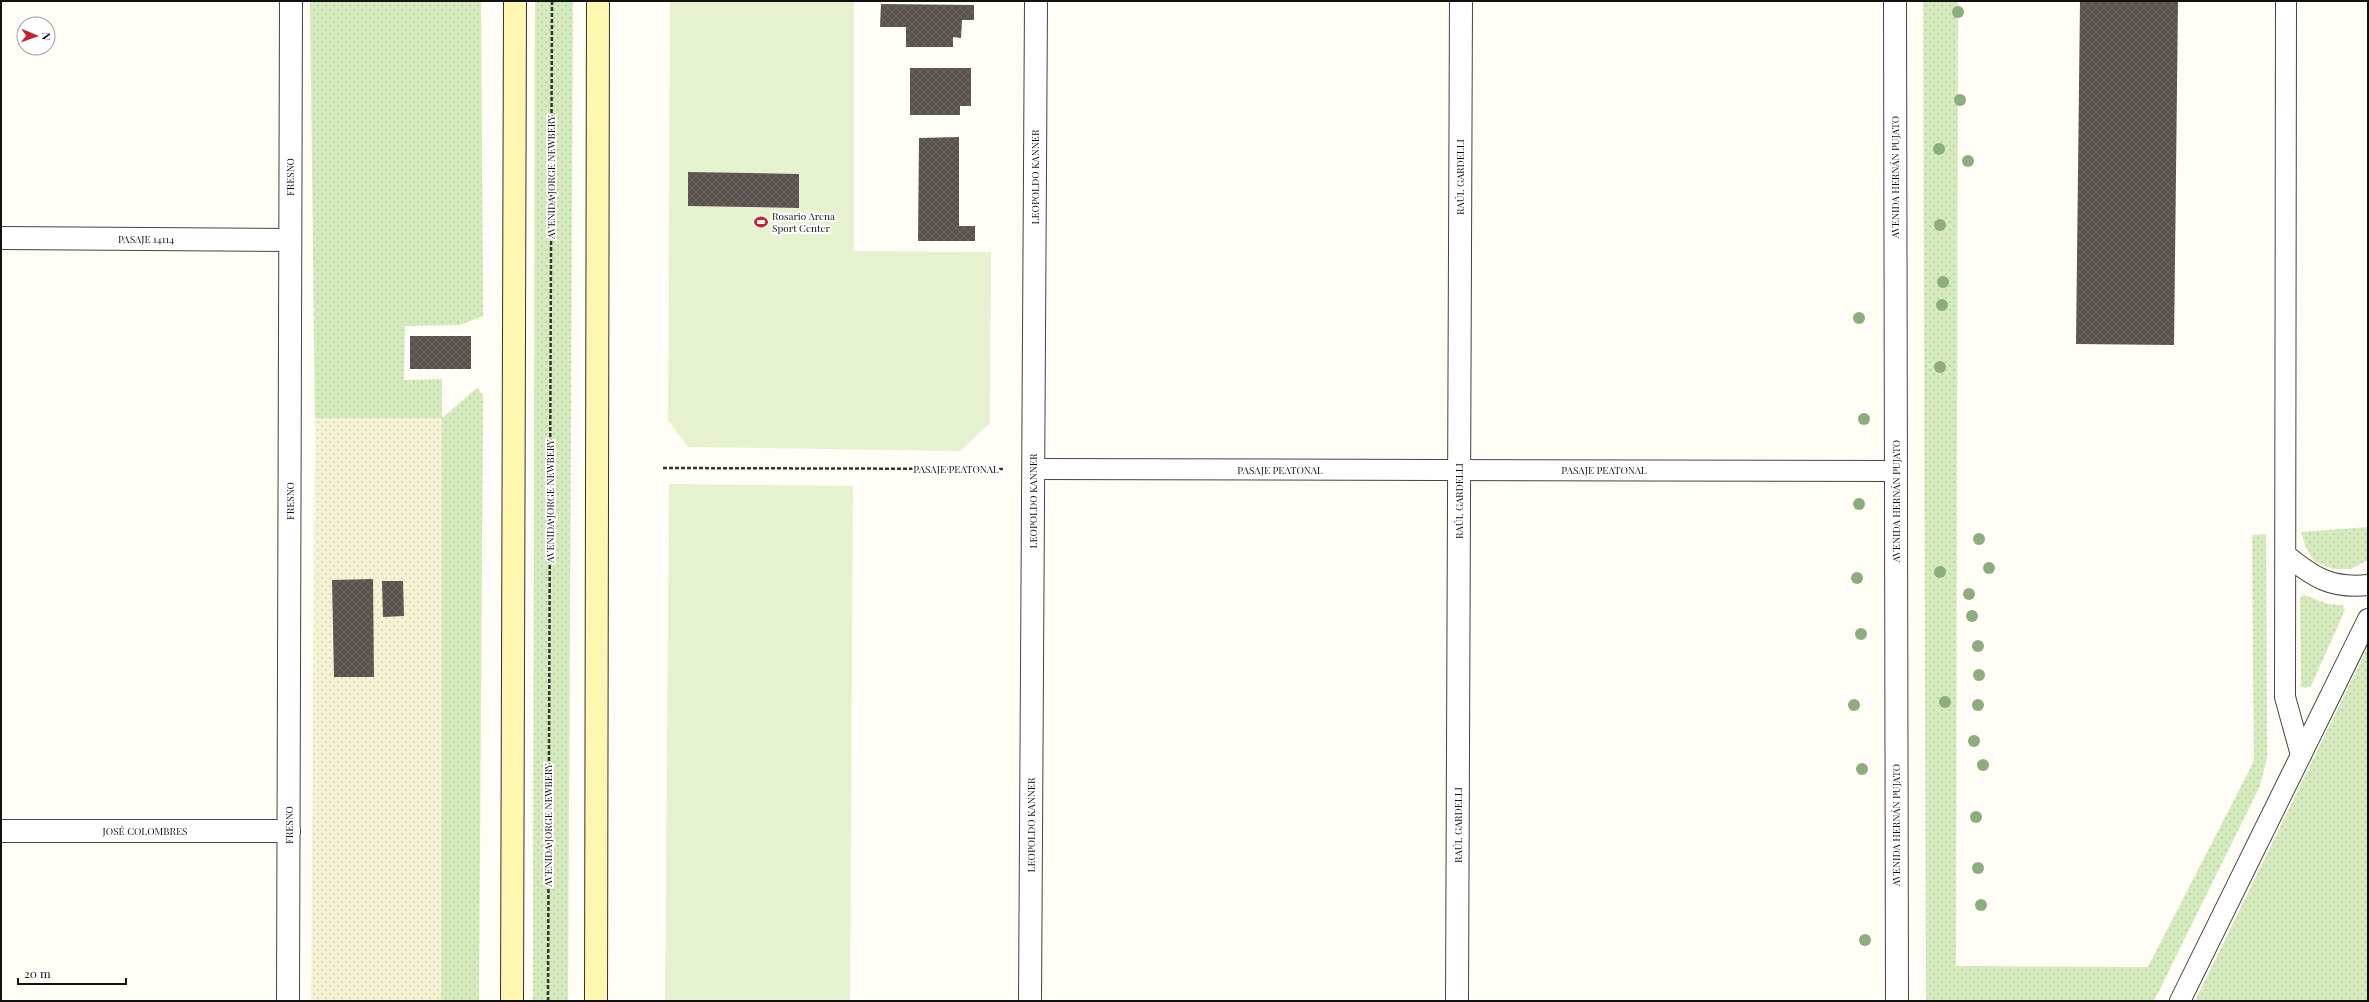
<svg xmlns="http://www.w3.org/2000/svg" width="2369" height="1002" viewBox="0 0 2369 1002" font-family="'Playfair Display',serif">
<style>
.farmland{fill:url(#farmland-dots)}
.green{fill:url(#green-dots)}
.pitch{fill:#e6f2cf}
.building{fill:url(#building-cross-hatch)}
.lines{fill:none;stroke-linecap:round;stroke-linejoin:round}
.service-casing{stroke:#444;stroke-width:22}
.minor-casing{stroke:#444;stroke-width:24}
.tertiary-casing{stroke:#444;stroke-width:24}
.secondary-casing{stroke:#333;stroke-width:24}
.path{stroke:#333;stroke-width:2.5;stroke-dasharray:4 2;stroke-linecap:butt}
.service{stroke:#fff;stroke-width:20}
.minor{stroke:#fff;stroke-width:22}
.tertiary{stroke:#fff;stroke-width:22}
.secondary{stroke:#fff6b0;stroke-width:22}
.tree{fill:#8dad7f}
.labels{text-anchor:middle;stroke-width:4;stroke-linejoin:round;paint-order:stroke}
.street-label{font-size:10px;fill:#111;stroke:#fff}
.poi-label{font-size:10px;fill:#111;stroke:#fff;text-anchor:start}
</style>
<defs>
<pattern id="farmland-dots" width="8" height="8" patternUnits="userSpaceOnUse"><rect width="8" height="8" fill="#f6f3d4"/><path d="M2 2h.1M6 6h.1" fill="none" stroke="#d2cfb5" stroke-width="1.8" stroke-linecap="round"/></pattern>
<pattern id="green-dots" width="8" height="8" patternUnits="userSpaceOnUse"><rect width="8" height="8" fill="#d5ebbd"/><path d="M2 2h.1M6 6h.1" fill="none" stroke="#b6c8a1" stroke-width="1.8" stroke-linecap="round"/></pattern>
<pattern id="building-cross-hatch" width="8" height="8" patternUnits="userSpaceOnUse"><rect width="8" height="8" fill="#5a524d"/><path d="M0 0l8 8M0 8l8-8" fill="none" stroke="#6d6662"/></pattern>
</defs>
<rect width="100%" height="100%" fill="#fffdf5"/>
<polygon class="farmland" points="315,418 442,418 441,1001 311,1001"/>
<g class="green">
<polygon points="310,1 481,1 483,316 460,325 405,326 404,380 442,379 442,418 477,388 483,395 479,1001 441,1001 442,418 315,418"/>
<polygon points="535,1 573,1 568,1001 533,1001"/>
<polygon points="1923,1 1958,1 1956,966 2148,967 2254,761 2252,535 2266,534 2267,758 2260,786 2154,1001 1926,1001"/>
<polygon points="2368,527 2368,560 2351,569 2333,569 2315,562 2306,548 2301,532"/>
<polygon points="2304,595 2328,604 2342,605 2345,610 2311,686 2305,688 2301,686 2301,673 2300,598"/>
<polygon points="2368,647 2368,1001 2195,1001"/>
</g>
<g class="pitch">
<polygon points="670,1 854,1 854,251 991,252 990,423 960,451 688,447 668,420"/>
<polygon points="669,484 853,486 850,1001 665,1001"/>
</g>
<g class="building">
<polygon points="2080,1 2178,1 2174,345 2076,344"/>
<polygon points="881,4 974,5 974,20 962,20 961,38 953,37 953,47 906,47 906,27 880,27"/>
<polygon points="910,68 971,68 971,106 960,106 960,115 910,115"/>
<polygon points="959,137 959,226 975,226 975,241 918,241 919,138"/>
<polygon points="688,172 799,174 799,208 688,206"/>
<rect x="410" y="336" width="61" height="33"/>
<polygon points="373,579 374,677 334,677 332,580"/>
<polygon points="382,581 403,581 404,616 383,617"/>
</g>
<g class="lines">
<g class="service-casing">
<g id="service">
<polyline points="2286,1 2285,697 2301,755"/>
<polyline points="1033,469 1896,471"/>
<path d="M 2286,555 C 2313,577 2331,589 2368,585"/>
<polyline points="2180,1001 2368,619"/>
</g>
</g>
<g class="minor-casing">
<g id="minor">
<polyline points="1,238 290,240"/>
<polyline points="1,831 289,831"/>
<polyline points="288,1001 291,1"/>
<polyline points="1030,1001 1036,1"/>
<polyline points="1457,1001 1461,1"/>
</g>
</g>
<g class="tertiary-casing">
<polyline id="tertiary" points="1895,1 1897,1001"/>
</g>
<g class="secondary-casing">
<g id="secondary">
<polyline points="512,1001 515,1"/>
<polyline points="596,1001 598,1"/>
</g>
</g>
<g class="path">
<polyline points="663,468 1003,469"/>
<polyline points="548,1001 552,1"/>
</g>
<use href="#service" class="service"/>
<use href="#minor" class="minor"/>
<use href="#tertiary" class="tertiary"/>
<use href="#secondary" class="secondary"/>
</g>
<g class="tree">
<circle cx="1958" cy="12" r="6"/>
<circle cx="1960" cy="100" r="6"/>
<circle cx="1939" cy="149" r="6"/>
<circle cx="1968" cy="161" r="6"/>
<circle cx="1940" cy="225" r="6"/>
<circle cx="1943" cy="282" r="6"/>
<circle cx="1942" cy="305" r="6"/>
<circle cx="1859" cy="318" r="6"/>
<circle cx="1940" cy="367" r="6"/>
<circle cx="1864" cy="419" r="6"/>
<circle cx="1859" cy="504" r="6"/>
<circle cx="1979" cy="539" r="6"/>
<circle cx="1989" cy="568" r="6"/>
<circle cx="1940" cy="572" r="6"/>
<circle cx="1857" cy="578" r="6"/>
<circle cx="1969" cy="594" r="6"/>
<circle cx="1972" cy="616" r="6"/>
<circle cx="1861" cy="634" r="6"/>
<circle cx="1978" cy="646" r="6"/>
<circle cx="1979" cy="675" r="6"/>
<circle cx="1945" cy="702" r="6"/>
<circle cx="1854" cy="705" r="6"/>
<circle cx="1978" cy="705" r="6"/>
<circle cx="1974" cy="741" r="6"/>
<circle cx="1983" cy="765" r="6"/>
<circle cx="1862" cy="769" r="6"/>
<circle cx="1976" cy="817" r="6"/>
<circle cx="1978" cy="868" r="6"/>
<circle cx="1981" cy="905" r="6"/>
<circle cx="1865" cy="940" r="6"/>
</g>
<defs>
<g id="stadium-bare" transform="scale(1.08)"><path d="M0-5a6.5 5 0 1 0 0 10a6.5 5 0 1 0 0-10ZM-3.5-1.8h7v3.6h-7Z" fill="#c4262e" stroke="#fff" stroke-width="2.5" paint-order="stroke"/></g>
</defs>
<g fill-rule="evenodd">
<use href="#stadium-bare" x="761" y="222"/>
</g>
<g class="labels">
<g class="street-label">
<text transform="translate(290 177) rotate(-90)" y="4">FRESNO</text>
<text transform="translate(551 177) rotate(-90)" y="4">AVENIDA JORGE NEWBERY</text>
<text transform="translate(1035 177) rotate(-90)" y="4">LEOPOLDO KANNER</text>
<text transform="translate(1460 177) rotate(-90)" y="4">RAÚL GARDELLI</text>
<text transform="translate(1895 177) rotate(-90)" y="4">AVENIDA HERNÁN PUJATO</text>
<text x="146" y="243">PASAJE 14114</text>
<text x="956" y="473">PASAJE PEATONAL</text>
<text x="1280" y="474">PASAJE PEATONAL</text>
<text x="1604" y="474">PASAJE PEATONAL</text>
<text transform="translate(290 501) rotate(-90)" y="4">FRESNO</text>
<text transform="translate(550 501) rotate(-90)" y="4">AVENIDA JORGE NEWBERY</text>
<text transform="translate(1033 501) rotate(-90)" y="4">LEOPOLDO KANNER</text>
<text transform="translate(1459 501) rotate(-90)" y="4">RAÚL GARDELLI</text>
<text transform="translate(1896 501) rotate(-90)" y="4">AVENIDA HERNÁN PUJATO</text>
<text transform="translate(289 825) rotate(-90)" y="4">FRESNO</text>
<text transform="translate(548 825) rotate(-90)" y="4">AVENIDA JORGE NEWBERY</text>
<text transform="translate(1031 825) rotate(-90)" y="4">LEOPOLDO KANNER</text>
<text transform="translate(1458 825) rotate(-90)" y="4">RAÚL GARDELLI</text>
<text transform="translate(1896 825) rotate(-90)" y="4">AVENIDA HERNÁN PUJATO</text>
<text x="145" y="835">JOSÉ COLOMBRES</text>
</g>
<g class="poi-label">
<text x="772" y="220">Rosario Arena<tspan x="772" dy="12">Sport Center</tspan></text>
</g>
</g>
<rect width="2369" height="1002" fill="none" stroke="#111111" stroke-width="4"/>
<g transform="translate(36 36) rotate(92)"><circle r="19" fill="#ffffff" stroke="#a0a0a0"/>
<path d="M0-3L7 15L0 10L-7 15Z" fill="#c4262e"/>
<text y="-6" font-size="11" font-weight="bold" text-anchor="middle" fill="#111111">N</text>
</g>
<path d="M18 978v6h108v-6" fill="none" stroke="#111111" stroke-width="2"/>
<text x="24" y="978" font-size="12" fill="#111111" stroke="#ffffff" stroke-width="3" paint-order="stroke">20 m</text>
</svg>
